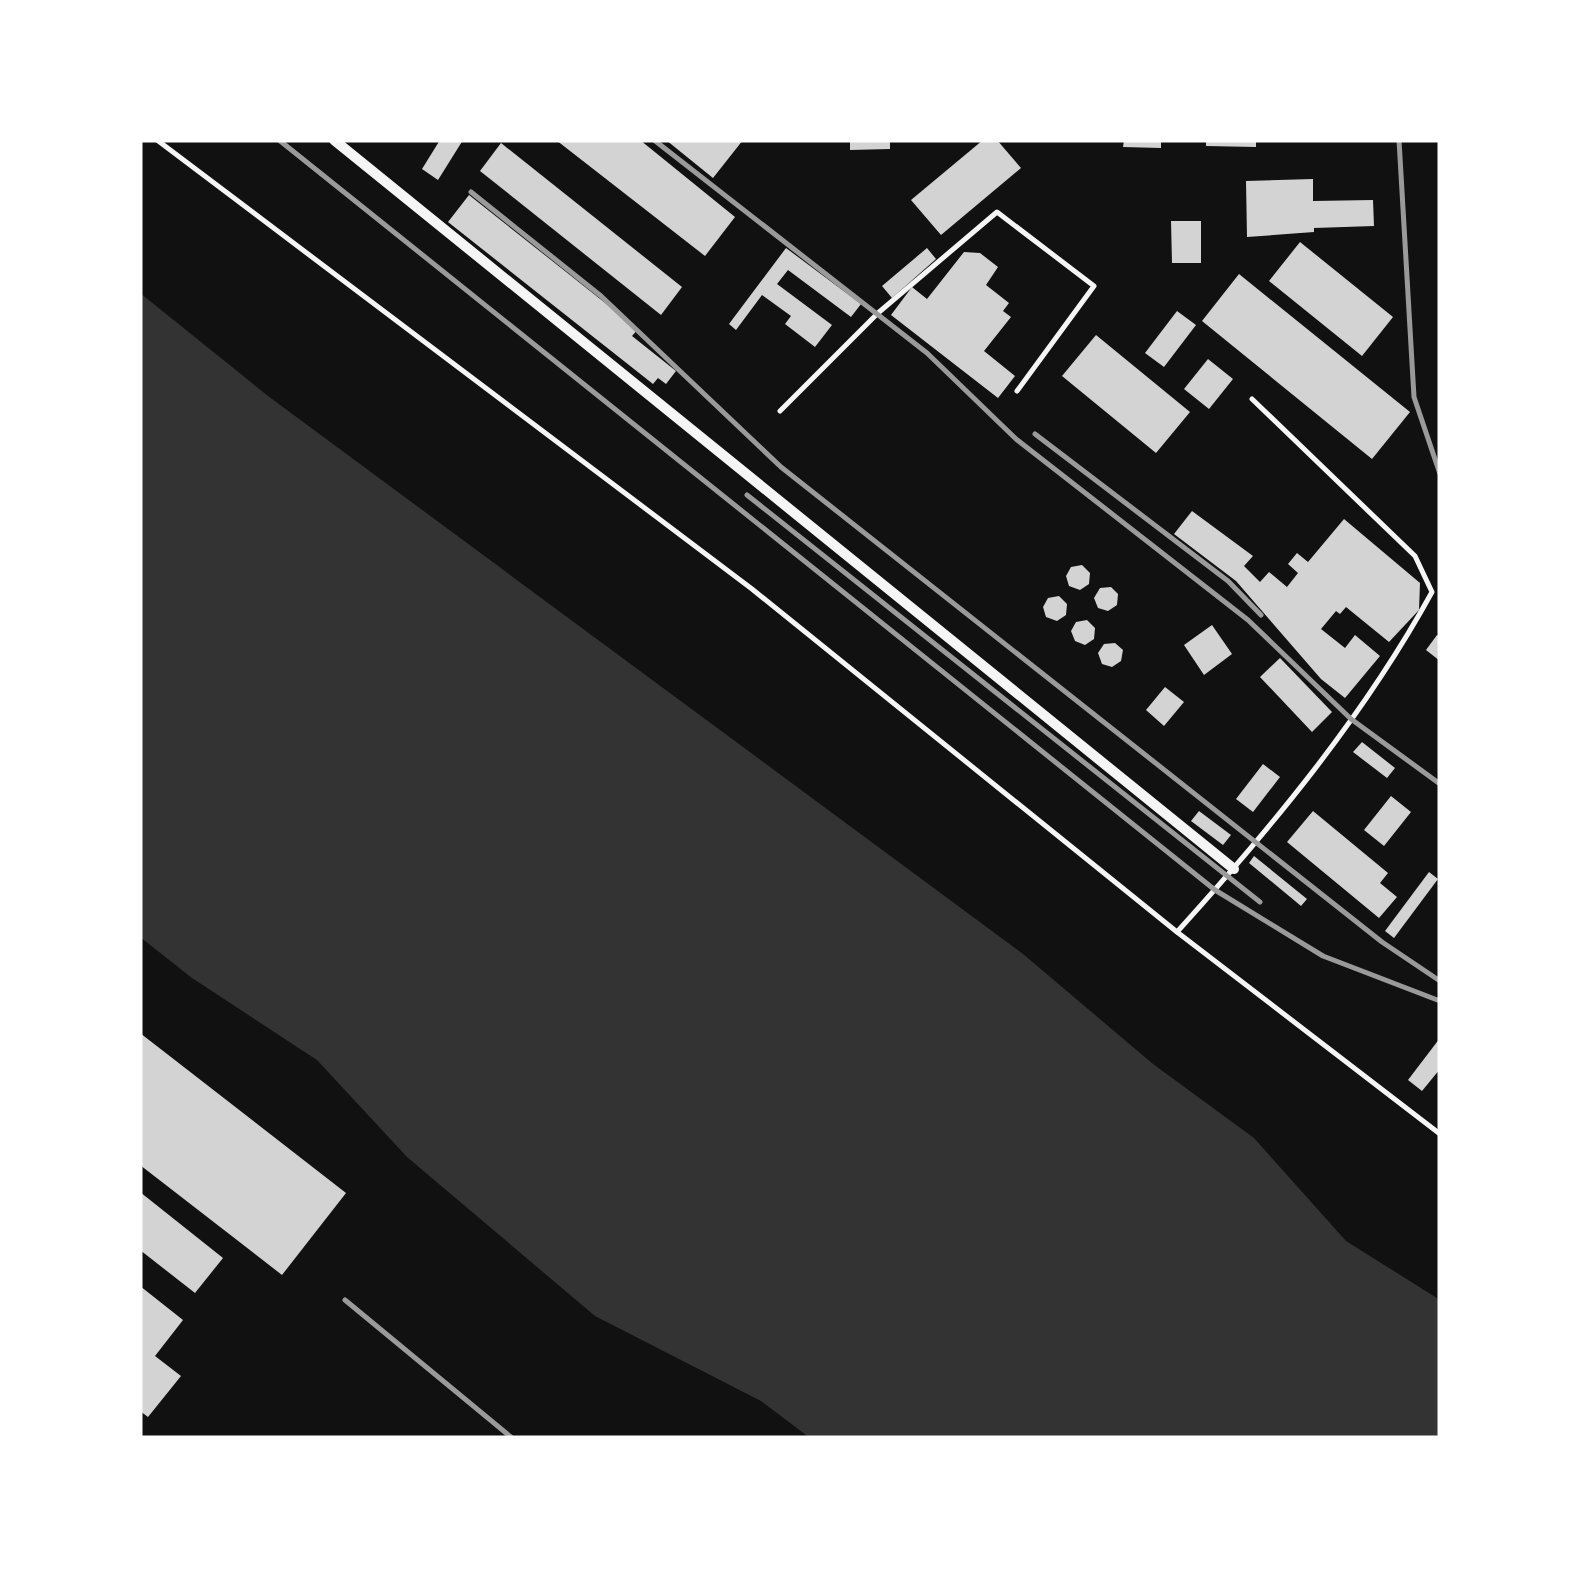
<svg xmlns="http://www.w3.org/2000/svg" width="1580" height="1578" viewBox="0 0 1580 1578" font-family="Merriweather,serif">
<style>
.water{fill:#333}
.building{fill:#d3d3d3}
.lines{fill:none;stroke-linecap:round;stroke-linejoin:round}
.service{stroke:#f5f5f5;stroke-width:5}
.minor{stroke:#f5f5f5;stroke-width:10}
.rail{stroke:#9a9a9a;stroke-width:5}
</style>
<rect width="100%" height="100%" fill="#111"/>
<polygon class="water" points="140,293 268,396 1023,954 1153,1064 1254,1138 1346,1241 1440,1300 1440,1438 810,1438 761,1401 595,1316 407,1157 317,1060 192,978 140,937"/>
<g class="building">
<polygon points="440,140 463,140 438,180 422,169"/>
<polygon points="556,140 640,140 735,217 705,256"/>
<polygon points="666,140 743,140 713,178"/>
<polygon points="850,140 890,140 890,149 850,150"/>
<polygon points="983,140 997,140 1021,168 941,235 911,200"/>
<polygon points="1124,140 1161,140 1161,148 1123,147"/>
<polygon points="1206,140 1256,140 1256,147 1206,146"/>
<polygon points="501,143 682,287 661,315 480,171"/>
<polygon points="1313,179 1313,201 1373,200 1374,226 1314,228 1314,232 1247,237 1246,181"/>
<polygon points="469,195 638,329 632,336 676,371 666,384 658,378 653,384 448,222"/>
<polygon points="1171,221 1201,221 1201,263 1172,263"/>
<polygon points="1300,242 1393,317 1362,356 1269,281"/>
<polygon points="786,248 861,304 851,317 788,270 777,284 832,325 815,347 785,324 791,316 762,295 736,330 729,324"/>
<polygon points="927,248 936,259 892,298 882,286"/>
<polygon points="964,252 980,253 998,267 986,285 1009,303 1003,311 1011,317 984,351 1015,376 998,398 891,315 912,287 927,299"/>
<polygon points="1239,274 1410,412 1372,459 1202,321"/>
<polygon points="1177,311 1196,325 1164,367 1145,353"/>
<polygon points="1096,335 1190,412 1156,453 1062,376"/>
<polygon points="1208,359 1233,379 1209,409 1184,389"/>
<polygon points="1192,511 1253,556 1244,566 1260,582 1269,572 1287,587 1298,573 1288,564 1297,553 1308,562 1344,519 1420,583 1419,610 1389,642 1346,607 1340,614 1336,611 1321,629 1345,648 1355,635 1380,656 1345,698 1321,679 1236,581 1174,534"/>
<polygon points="1082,565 1090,573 1089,584 1080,590 1069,586 1066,576 1071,567"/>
<polygon points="1111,587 1118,594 1117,605 1108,611 1098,608 1094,598 1100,588"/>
<polygon points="1059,596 1067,604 1066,615 1057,621 1046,617 1043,607 1048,598"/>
<polygon points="1087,620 1095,628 1094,639 1085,645 1075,641 1071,631 1076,622"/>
<polygon points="1212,625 1232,654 1204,675 1184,645"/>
<polygon points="1437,635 1440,637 1440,661 1426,650"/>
<polygon points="1115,643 1123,650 1121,661 1112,667 1102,664 1098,653 1104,644"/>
<polygon points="1280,658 1332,712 1312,732 1260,677"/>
<polygon points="1165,687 1184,702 1164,726 1146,710"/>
<polygon points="1362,742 1395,768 1387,778 1353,752"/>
<polygon points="1263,764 1280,777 1253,812 1236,799"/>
<polygon points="1391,796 1411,812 1384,846 1364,830"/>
<polygon points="1199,811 1231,835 1223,845 1191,821"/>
<polygon points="1313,811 1388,873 1380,883 1397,897 1379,918 1287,842"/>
<polygon points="1254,856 1307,899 1301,906 1249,863"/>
<polygon points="1429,872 1438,879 1394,938 1385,931"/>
<polygon points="140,1033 346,1193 282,1275 140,1165"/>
<polygon points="1440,1038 1440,1069 1422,1091 1408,1080"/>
<polygon points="140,1192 223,1258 195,1293 140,1250"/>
<polygon points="140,1286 183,1320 155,1356 181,1376 148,1417 140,1411"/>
</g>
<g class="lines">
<g class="service">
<polyline points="157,140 752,589 1177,932 1440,1134"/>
<polyline points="780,411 878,313 997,212 1094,286 1017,391"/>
<path d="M 1177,932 C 1272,827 1364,716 1432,592 L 1415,556 L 1252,399"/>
</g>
<polyline class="minor" points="334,140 1234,869"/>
<g class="rail">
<polyline points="279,140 1215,890 1323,956 1440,1001"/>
<polyline points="654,140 927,353 1016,439 1248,620 1351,719 1440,784"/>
<polyline points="1399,140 1414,397 1440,474"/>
<polyline points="471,192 601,296 781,467 1382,942 1440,981"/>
<polyline points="1035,434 1228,581 1261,615"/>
<polyline points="747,495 1260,902"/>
<polyline points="345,1300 512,1438"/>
</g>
</g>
<rect width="1580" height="1578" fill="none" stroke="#ffffff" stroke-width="285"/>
</svg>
